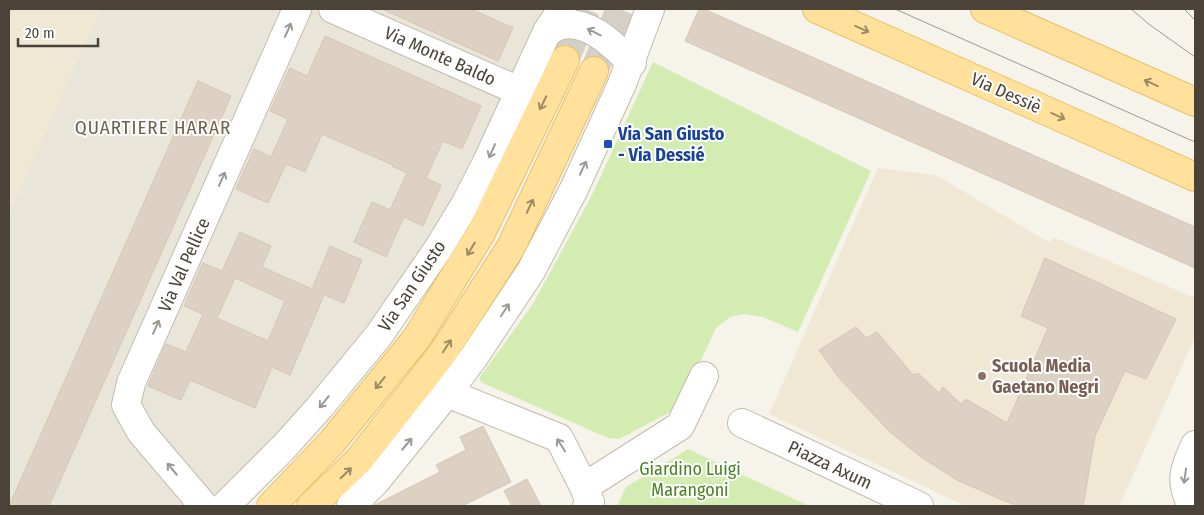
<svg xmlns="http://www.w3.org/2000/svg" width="1204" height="515" viewBox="0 0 1204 515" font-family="'Fira Sans Condensed',sans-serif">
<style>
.residential{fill:#eae5d9}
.education{fill:#f0e8d5}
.green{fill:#d3ecb2}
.building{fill:#dcd1c3;stroke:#d4c6b2;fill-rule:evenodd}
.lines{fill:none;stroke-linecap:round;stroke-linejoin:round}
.major-tunnel{stroke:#d4d0c7;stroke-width:28;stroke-dasharray:28 14;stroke-linecap:butt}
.minor-casing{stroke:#c3bbad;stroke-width:30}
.major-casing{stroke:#ebc065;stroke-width:30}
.minor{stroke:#fff;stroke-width:28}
.major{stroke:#ffe19b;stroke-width:28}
.tram{stroke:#9a9a9a;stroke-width:1}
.oneway{stroke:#9c8a65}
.oneway2{stroke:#9c9892}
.transit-dot{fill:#1a4fb4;stroke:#fff;stroke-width:2}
.education-dot{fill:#8d6e63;stroke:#fff;stroke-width:2}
.labels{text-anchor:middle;stroke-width:4;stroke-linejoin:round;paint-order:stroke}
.street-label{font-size:18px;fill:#4b4338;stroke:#fff}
.transit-label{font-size:18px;font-weight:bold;fill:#164399;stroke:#fff;text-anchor:start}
.education-label{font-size:18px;font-weight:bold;fill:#785e54;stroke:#fff;text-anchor:start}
.park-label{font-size:18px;fill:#4b8226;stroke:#fff}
.neighbourhood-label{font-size:19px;letter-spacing:1px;fill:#6f614f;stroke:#fff}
</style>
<rect width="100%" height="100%" fill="#f6f3eb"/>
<polygon class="residential" points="9,9 550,9 541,32 404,292 219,506 9,506"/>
<g class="education">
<polygon points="9,9 101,9 9,215"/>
<polygon points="878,168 936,175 1050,243 1053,237 1195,298 1195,337 1119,506 966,506 769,414"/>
</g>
<g class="green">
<polygon points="653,62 871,171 798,332 763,317 744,314 730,317 716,328 694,375 674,410 627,435 619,439 608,438 483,383 480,380 480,377 533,304 592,195"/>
<polygon points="688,449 809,506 617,506 626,487"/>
</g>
<g class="building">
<polygon points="382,9 471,9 513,28 498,61"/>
<polygon points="699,9 704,9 1195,227 1195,268 685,41"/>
<polygon points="325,36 481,106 462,149 443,141 426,178 441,185 423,226 404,217 386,257 354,242 372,202 390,210 407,173 392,166 393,165 322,134 305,172 286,164 268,203 236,189 254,149 271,157 288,119 270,111 290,68 307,76"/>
<polygon points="198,81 231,96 49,506 9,506"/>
<path d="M 240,232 L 271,246 L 262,267 L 312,289 L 330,246 L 362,260 L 344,303 L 324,295 L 290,375 L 272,367 L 255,408 L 190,380 L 181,400 L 148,386 L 166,344 L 186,352 L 203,314 L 184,306 L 203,263 L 222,271 ZM 235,278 L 285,301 L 268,341 L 217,318 Z"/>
<polygon points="1045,258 1176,319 1146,379 1125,371 1095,436 1083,506 1019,506 1002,500 957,480 921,457 890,432 839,378 819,350 856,327 866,338 877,332 913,375 918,373 939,393 943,387 961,404 966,399 1007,423 1048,328 1021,316"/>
<polygon points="483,426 511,482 462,506 373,506 440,472 436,465 466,450 460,437"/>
<polygon points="527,479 541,506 512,506 504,491"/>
</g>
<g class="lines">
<g class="major-tunnel">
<polyline points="565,60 586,9"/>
<polyline points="594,71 620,9"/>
</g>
<g class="minor-casing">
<g id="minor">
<polyline points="333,9 519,91"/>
<path d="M 547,32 C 552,30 557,26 561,25 C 589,19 614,46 632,63"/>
<polyline points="447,393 559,438 584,487 590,502 587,506"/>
<polyline points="742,423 919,506"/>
<polyline points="584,487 680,426 704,376"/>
<polyline points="204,506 141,432 126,405 131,383 297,9"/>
<polyline points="225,506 283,448 319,408 379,335 438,249 466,203 487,162 547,32 562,9"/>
<polyline points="351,506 376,481 447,393 474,357 531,271 574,189 622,84 650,9"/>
<path d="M 1192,506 C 1179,480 1184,471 1195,445"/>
</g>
</g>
<g class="major-casing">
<g id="major">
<polyline points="817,9 1195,177"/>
<polyline points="985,9 1195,102"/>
<polyline points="271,506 332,442 416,339 481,233 565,60"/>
<polyline points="311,506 359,460 442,354 511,247 594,71"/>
</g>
</g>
<use href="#minor" class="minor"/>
<use href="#major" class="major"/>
<g class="tram">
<polyline points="895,9 1195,142"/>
<polyline points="1131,9 1150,25 1195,57"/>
<polyline points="1184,9 1195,20"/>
</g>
</g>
<defs><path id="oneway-shaft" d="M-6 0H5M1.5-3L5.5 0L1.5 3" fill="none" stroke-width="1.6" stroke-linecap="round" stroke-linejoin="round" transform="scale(1.25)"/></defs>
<g class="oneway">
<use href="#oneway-shaft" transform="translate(862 29) rotate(24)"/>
<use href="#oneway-shaft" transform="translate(1151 83) rotate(-156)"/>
<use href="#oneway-shaft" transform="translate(543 103) rotate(116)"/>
<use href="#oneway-shaft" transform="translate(1058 116) rotate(24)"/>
<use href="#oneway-shaft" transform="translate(530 206) rotate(-65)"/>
<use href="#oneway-shaft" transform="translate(471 249) rotate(121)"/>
<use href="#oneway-shaft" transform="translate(447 346) rotate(-57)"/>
<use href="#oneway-shaft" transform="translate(380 383) rotate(129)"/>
<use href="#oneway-shaft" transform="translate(346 473) rotate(-44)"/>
</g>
<g class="oneway2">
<use href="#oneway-shaft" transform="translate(288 30) rotate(-66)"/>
<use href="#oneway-shaft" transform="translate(594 32) rotate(-153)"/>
<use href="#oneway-shaft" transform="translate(492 151) rotate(114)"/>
<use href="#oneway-shaft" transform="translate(583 168) rotate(-65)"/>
<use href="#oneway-shaft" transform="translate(222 179) rotate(-66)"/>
<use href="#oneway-shaft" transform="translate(505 310) rotate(-57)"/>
<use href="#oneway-shaft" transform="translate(156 327) rotate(-66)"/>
<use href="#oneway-shaft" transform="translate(324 402) rotate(129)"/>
<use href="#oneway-shaft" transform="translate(407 444) rotate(-50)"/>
<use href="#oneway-shaft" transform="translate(561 445) rotate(-123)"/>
<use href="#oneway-shaft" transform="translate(172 469) rotate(-130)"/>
<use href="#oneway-shaft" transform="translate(1185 476) rotate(98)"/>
</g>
<rect class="transit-dot" x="603" y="139" width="10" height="10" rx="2.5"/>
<circle class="education-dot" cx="982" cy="376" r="5"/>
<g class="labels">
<g class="street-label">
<text transform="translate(440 56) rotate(24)" y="6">Via Monte Baldo</text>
<text transform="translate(1006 93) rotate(24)" y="6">Via Dessiè</text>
<text transform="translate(184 265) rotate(-66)" y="6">Via Val Pellice</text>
<text transform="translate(412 286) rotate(-56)" y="6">Via San Giusto</text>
<text transform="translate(830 465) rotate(25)" y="6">Piazza Axum</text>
</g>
<g class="transit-label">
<text x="618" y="140">Via San Giusto<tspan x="618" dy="21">- Via Dessié</tspan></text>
</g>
<g class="education-label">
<text x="992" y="372">Scuola Media<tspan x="992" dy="21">Gaetano Negri</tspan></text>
</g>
<g class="park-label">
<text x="690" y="475">Giardino Luigi<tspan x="690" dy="21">Marangoni</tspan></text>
</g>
<g class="neighbourhood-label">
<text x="153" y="134">QUARTIERE HARAR</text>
</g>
</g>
<rect width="1204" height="515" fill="none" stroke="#4b4338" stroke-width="20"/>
<path d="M18 38v8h80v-8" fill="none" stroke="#4b4338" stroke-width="2.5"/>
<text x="25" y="38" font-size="15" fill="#4b4338" stroke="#ffffff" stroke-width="4" paint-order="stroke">20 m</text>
</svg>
